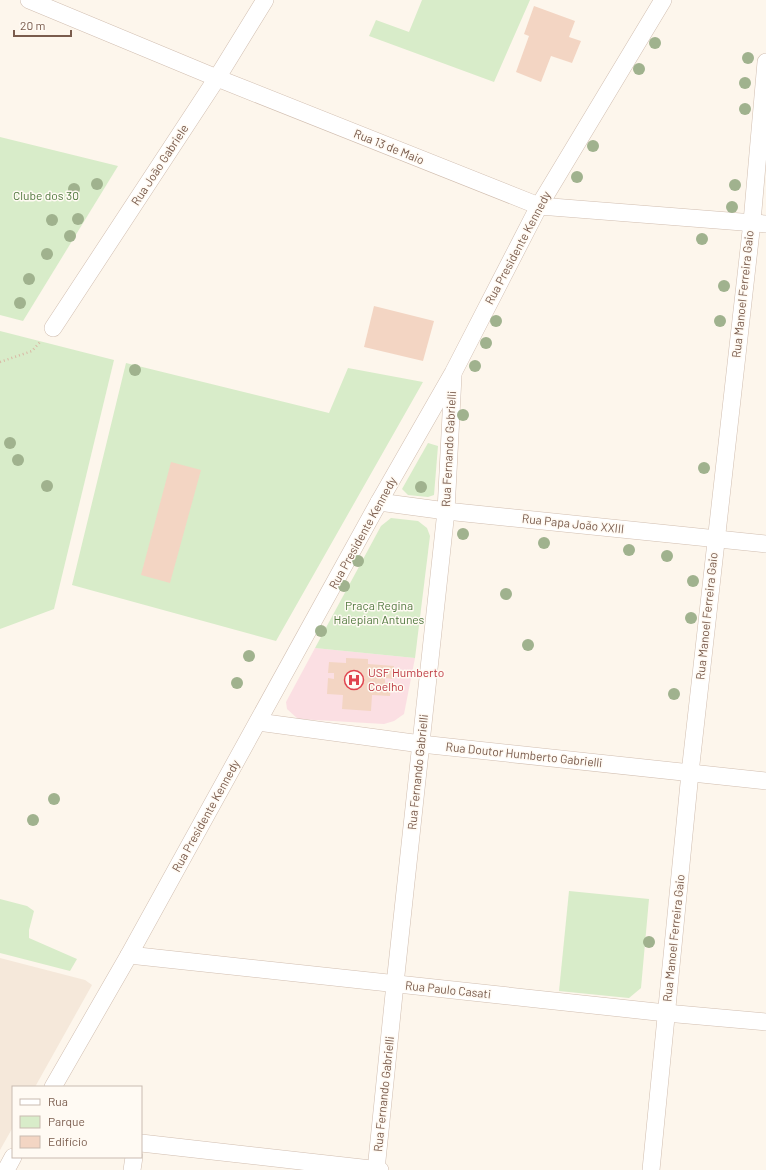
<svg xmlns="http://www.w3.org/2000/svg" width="766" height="1170" viewBox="0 0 766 1170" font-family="Barlow,sans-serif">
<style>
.residential{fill:#f5e8da}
.medical{fill:#fbdfe3}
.green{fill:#d8ecc9}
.building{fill:#f3d5c3}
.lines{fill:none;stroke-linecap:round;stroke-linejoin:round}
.minor-casing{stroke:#d1beb0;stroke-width:18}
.path{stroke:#d9b8a5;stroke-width:2.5;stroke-dasharray:1 3;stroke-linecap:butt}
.minor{stroke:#fff;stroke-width:17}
.tree{fill:#a0b28e}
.labels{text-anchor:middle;stroke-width:3;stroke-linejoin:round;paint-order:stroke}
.street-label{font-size:12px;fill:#7a5c4d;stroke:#fffaf3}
.park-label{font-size:12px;fill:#537a41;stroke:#fffaf3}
.health-label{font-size:12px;fill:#be3a42;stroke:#fffaf3;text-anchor:start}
</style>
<rect width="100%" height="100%" fill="#fdf6ec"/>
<polygon class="residential" points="0,958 85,980 92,985 35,1087 13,1087 13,1127 0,1150"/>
<polygon class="medical" points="315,648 415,658 404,714 394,721 384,724 298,719 287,709 286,702"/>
<g class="green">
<polygon points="422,0 530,0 494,82 369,36 376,20 409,32"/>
<polygon points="0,137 118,166 23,321 0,315"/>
<polygon points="0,331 114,360 54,609 0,629"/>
<polygon points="126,363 329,413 348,368 423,382 276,641 72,585"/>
<polygon points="428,443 438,446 434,495 428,497 408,495 402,489"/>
<polygon points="391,518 418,521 427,528 430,536 415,658 315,648 381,526"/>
<polygon points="569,891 649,899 641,988 629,998 559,991"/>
<polygon points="0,899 27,906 34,911 29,930 29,938 77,959 70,971 0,953"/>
</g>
<g class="building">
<polygon points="534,6 575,21 569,37 581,41 572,63 551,56 541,82 516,72 529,36 524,34"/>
<polygon points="374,306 434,321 423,361 364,347"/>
<polygon points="171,462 201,470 170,583 141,575"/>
<polygon points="346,658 368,659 368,664 394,666 394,679 385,678 385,683 391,683 390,696 372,695 371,711 342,709 343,695 327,694 328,678 334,679 334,673 328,673 329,662 346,663"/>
</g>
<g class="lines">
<g class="minor-casing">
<g id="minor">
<polyline points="29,0 217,78 539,206 766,224"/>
<polyline points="53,328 217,78 265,0"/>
<polyline points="379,502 446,511 766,544"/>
<polyline points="258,722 421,744 766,781"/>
<polyline points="129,955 666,1013 766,1022"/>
<polyline points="53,1087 129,955 379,502 453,373 539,206 663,0"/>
<polyline points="141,1143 380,1170"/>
<polyline points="6,1170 13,1157"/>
<polyline points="132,1170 134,1157"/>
<polyline points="376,1170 395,984 446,511 453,376"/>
<polyline points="651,1170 690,773 752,222 766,62"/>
</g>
</g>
<polyline class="path" points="0,362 32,351 41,341"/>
<use href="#minor" class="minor"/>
</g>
<g class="tree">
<circle cx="655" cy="43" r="6"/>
<circle cx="748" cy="58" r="6"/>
<circle cx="639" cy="69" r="6"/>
<circle cx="745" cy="83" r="6"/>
<circle cx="745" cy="109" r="6"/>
<circle cx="593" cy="146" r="6"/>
<circle cx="577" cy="177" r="6"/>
<circle cx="97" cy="184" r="6"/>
<circle cx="735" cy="185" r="6"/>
<circle cx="74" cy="189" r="6"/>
<circle cx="732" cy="207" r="6"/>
<circle cx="78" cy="219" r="6"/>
<circle cx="52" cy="220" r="6"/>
<circle cx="70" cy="236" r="6"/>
<circle cx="702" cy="239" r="6"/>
<circle cx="47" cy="254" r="6"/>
<circle cx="29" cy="279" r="6"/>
<circle cx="724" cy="286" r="6"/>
<circle cx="20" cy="303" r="6"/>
<circle cx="496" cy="321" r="6"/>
<circle cx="720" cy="321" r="6"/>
<circle cx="486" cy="343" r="6"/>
<circle cx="475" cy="366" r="6"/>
<circle cx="135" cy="370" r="6"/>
<circle cx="463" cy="415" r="6"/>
<circle cx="10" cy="443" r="6"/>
<circle cx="18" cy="460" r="6"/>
<circle cx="704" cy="468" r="6"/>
<circle cx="47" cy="486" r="6"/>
<circle cx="421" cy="487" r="6"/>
<circle cx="463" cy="534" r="6"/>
<circle cx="544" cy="543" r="6"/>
<circle cx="629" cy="550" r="6"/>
<circle cx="667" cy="556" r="6"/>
<circle cx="358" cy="561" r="6"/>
<circle cx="693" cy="581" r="6"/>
<circle cx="344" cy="586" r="6"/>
<circle cx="506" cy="594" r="6"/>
<circle cx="691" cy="618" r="6"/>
<circle cx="321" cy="631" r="6"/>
<circle cx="528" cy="645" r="6"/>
<circle cx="249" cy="656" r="6"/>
<circle cx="237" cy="683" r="6"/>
<circle cx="674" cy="694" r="6"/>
<circle cx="54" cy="799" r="6"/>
<circle cx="33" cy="820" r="6"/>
<circle cx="649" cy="942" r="6"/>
</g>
<defs>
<g id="hospital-ring" transform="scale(1)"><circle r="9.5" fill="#fffaf3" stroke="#e0444e" stroke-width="1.5"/><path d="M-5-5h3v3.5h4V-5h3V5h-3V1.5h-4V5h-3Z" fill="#e0444e"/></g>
</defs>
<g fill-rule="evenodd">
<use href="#hospital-ring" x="354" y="680"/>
</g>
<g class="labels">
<g class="street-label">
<text transform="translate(389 147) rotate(22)" y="4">Rua 13 de Maio</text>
<text transform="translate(160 165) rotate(-57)" y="4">Rua João Gabriele</text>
<text transform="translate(518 248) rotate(-62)" y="4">Rua Presidente Kennedy</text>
<text transform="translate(743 294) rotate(-84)" y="4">Rua Manoel Ferreira Gaio</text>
<text transform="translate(449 449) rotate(-87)" y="4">Rua Fernando Gabrielli</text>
<text transform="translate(573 524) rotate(6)" y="4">Rua Papa João XXIII</text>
<text transform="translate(363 533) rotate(-61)" y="4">Rua Presidente Kennedy</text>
<text transform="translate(707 616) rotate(-84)" y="4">Rua Manoel Ferreira Gaio</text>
<text transform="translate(524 755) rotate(6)" y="4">Rua Doutor Humberto Gabrielli</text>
<text transform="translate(418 772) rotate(-84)" y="4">Rua Fernando Gabrielli</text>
<text transform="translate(206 816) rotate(-61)" y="4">Rua Presidente Kennedy</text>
<text transform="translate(674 938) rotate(-84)" y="4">Rua Manoel Ferreira Gaio</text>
<text transform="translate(448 990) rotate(6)" y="4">Rua Paulo Casati</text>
<text transform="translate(384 1094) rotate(-84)" y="4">Rua Fernando Gabrielli</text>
</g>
<g class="park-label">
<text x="46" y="200">Clube dos 30</text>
<text x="379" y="610">Praça Regina<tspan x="379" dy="14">Halepian Antunes</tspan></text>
</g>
<g class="health-label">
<text x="368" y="677">USF Humberto<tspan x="368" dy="14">Coelho</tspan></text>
</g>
</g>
<rect x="12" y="1086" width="130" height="72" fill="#fffaf3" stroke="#cabbb1"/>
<rect x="20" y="1099" width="20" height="6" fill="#ffffff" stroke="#cabbb1"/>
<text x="48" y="1106" font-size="12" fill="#7a5c4d">Rua</text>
<rect x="20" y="1116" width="20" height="12" fill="#d8ecc9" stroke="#cabbb1"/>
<text x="48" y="1126" font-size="12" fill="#7a5c4d">Parque</text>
<rect x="20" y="1136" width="20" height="12" fill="#f3d5c3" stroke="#cabbb1"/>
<text x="48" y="1146" font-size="12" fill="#7a5c4d">Edifício</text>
<path d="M14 30v6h57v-6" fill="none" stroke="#7a5c4d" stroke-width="2"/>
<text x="20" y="30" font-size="12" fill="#7a5c4d" stroke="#fffaf3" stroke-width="3" paint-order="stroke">20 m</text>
</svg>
